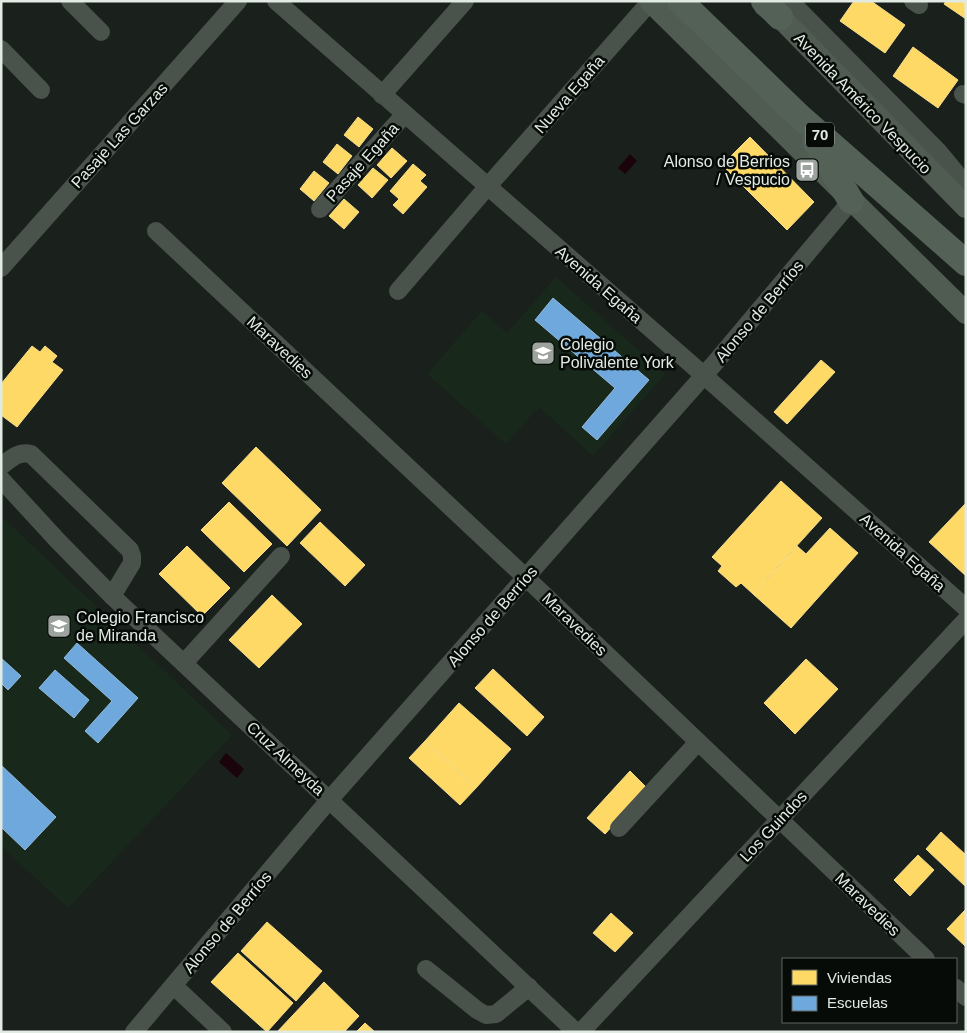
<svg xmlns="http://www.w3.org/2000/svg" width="967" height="1033" viewBox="0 0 967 1033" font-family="Arial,sans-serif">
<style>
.built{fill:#18291c}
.water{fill:#1b030b}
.homes{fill:#ffd966;stroke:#f6de8c}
.schools{fill:#6fa8dc;stroke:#92bcde}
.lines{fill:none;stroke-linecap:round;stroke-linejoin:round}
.minor{stroke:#4a524c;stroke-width:18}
.major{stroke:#505b52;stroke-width:22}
.highway{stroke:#546157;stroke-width:26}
.labels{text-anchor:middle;stroke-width:5;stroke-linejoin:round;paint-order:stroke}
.shield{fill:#060b07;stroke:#a0a7a2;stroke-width:1}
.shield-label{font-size:15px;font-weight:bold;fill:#e2eae4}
.street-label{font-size:16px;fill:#e2eae4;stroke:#060b07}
.poi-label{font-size:16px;fill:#e2eae4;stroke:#060b07;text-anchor:start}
</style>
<rect width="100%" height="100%" fill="#1a201b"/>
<g class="built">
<polygon points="556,277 665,374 593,456 539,407 506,444 427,374 482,311 507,333"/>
<polygon points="1,516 232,735 68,908 1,846"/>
</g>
<g class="water">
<polygon points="630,154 637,161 625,174 618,168"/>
<polygon points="226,753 244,769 237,778 219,762"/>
</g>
<g class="homes">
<polygon points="854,1 871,1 905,25 885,53 840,21"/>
<polygon points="946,1 966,1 966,19 944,4"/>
<polygon points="913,47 958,80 938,108 893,76"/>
<polygon points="358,117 373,129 359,147 344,135"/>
<polygon points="750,137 814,202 787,230 722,165"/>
<polygon points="337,144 352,156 338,174 323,162"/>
<polygon points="392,148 407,161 391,178 377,165"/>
<polygon points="413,164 426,175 420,181 427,187 403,214 393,205 399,199 390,191"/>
<polygon points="373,168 388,180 372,198 358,185"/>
<polygon points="314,171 329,183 314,201 300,189"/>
<polygon points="344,199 359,212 344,229 329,216"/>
<polygon points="32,346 40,352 45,346 57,356 52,362 63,370 17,427 1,415 1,384"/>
<polygon points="821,360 835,372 787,424 774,412"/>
<polygon points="256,447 321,510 287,546 222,483"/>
<polygon points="781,481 822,518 753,594 741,583 736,587 718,571 722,566 712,557"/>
<polygon points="229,502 272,544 244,572 201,530"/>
<polygon points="966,503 966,576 929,542"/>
<polygon points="320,522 365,565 345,586 300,543"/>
<polygon points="830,528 858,553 791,628 753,594 797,546 806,554"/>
<polygon points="187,546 230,588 202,616 159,574"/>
<polygon points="272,595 302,624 259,668 229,640"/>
<polygon points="806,659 838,689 795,734 764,703"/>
<polygon points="493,669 544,717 527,736 475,688"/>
<polygon points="459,703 511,749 476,788 425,741"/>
<polygon points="425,741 476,788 460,805 409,758"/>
<polygon points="630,771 647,788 605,834 587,818"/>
<polygon points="941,832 966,855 966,887 926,849"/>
<polygon points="918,855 934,870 910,896 894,880"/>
<polygon points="966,909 966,945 965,946 947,929"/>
<polygon points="611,913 633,933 615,952 593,933"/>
<polygon points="267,922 322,971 296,1001 241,951"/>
<polygon points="238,953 293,1003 267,1032 211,982"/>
<polygon points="324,982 359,1016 344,1032 277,1032"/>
<polygon points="365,1023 375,1032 356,1032"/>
</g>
<g class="schools">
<polygon points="553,298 649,380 597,440 582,427 615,388 535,320"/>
<polygon points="77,643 138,698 98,743 85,731 112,701 64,658"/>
<polygon points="1,658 21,676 8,690 1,683"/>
<polygon points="55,670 89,700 74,718 39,688"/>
<polygon points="1,765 56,817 25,850 1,827"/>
</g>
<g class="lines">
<g class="minor">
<polyline points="70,1 101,32"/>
<polyline points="276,1 691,364 966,608"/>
<polyline points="790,1 938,151 966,185"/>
<polyline points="913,1 919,5"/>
<polyline points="1,49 41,90"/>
<polyline points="963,94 966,95"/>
<polyline points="382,95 465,1"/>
<polyline points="320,209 405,114"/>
<polyline points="156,231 539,590 926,959"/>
<polyline points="1,268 238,1"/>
<polyline points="398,291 488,186 650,2"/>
<path d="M 1,466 C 11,459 18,451 31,454 L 130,550 L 132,556 L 132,563 L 112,596"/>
<polyline points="1,479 58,541 112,596 576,1032"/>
<polyline points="184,663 281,556"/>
<polyline points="619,828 698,742"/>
<polyline points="426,969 477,1010 486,1015 496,1014 529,987"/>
<polyline points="174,986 223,1032"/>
<polyline points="956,988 966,997"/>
<polyline points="134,1032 330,799 714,364 851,201"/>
<polyline points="581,1032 966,620"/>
</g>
<g class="major">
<polyline points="650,1 966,313"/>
<polyline points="765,6 780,17 966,207"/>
</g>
<g class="highway">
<polyline points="680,1 800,117 966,263"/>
<polyline points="764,1 780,17"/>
<polyline points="815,141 851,201"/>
</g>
</g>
<defs>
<g id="bus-square" transform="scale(1.25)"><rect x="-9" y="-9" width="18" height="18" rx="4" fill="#9ca39e" stroke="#060b07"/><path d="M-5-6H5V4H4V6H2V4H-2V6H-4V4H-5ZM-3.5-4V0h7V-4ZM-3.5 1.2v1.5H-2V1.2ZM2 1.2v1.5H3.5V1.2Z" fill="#fff"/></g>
<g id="school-square" transform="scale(1.25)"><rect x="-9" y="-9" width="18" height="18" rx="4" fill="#9ca39e" stroke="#060b07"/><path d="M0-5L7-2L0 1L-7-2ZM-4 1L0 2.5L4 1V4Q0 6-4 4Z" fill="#fff"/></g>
</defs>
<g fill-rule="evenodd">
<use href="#bus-square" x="807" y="170"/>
<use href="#school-square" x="543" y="353"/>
<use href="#school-square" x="59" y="626"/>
</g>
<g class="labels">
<rect class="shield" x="806" y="122.5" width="28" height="25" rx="4"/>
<g class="shield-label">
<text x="820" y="140">70</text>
</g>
<g class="street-label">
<text transform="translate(569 94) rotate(-49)" y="6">Nueva Egaña</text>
<text transform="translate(863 103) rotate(46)" y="6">Avenida Américo Vespucio</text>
<text transform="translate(119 135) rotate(-48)" y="6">Pasaje Las Garzas</text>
<text transform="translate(362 162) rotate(-48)" y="6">Pasaje Egaña</text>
<text transform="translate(599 284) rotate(41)" y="6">Avenida Egaña</text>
<text transform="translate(759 311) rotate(-50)" y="6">Alonso de Berríos</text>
<text transform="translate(280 347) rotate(43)" y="6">Maravedies</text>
<text transform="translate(903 552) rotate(42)" y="6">Avenida Egaña</text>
<text transform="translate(492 616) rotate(-49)" y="6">Alonso de Berríos</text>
<text transform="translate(575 624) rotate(44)" y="6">Maravedies</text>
<text transform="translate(286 758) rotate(43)" y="6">Cruz Almeyda</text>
<text transform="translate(773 826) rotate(-47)" y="6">Los Guindos</text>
<text transform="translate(868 904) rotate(44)" y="6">Maravedies</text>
<text transform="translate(227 922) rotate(-50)" y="6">Alonso de Berríos</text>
</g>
<g class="poi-label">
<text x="790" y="167" text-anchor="end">Alonso de Berrios<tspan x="790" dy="18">/ Vespucio</tspan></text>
<text x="560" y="350">Colegio<tspan x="560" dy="18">Polivalente York</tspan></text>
<text x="76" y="623">Colegio Francisco<tspan x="76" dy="18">de Miranda</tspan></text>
</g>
</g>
<rect width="967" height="1033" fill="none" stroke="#e2eae4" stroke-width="5"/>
<rect x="782" y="958" width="175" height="65" fill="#060b07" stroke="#5e645f"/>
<rect x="792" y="970" width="25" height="15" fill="#ffd966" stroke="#5e645f"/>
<text x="827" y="983" font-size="15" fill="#e2eae4">Viviendas</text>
<rect x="792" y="996" width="25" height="15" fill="#6fa8dc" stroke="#5e645f"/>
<text x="827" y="1008" font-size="15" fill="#e2eae4">Escuelas</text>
</svg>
